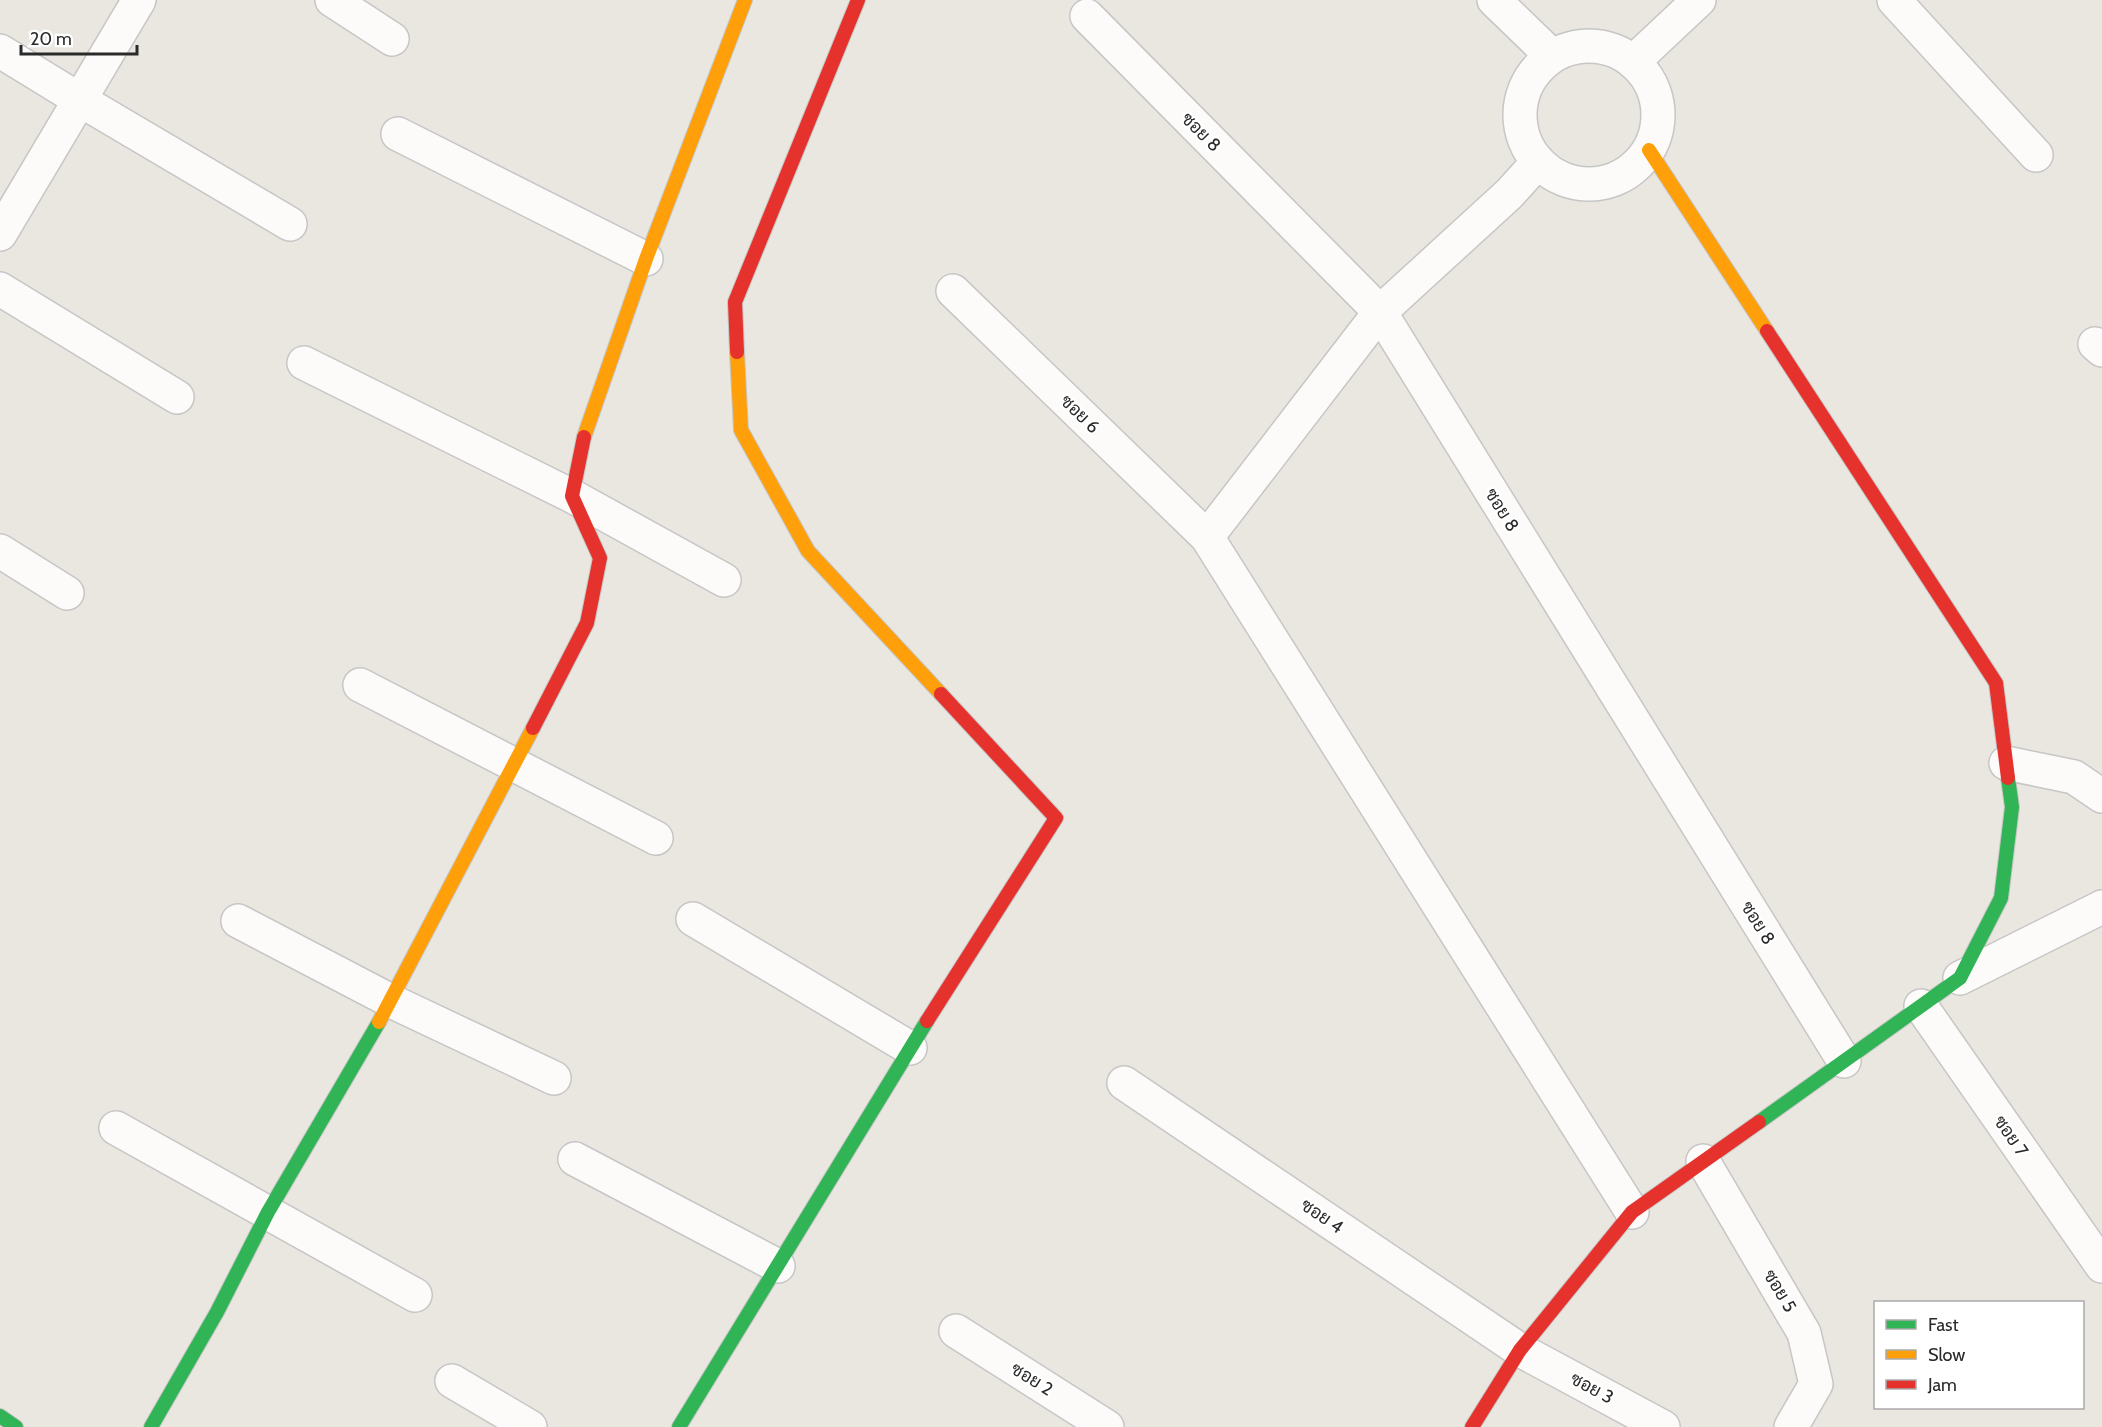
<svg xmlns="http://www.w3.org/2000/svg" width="2102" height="1427" viewBox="0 0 2102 1427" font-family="Cabin,Sarabun,sans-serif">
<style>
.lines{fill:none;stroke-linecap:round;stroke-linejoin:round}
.street-casing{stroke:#c6c6c6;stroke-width:36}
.fast-casing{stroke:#c6c6c6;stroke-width:16}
.slow-casing{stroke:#c6c6c6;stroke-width:16}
.jam-casing{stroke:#c6c6c6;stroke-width:16}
.street{stroke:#fcfbfa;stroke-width:33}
.fast{stroke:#30b455;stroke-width:14}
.slow{stroke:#ff9f0a;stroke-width:14}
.jam{stroke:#e5322d;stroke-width:14}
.labels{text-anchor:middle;stroke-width:4.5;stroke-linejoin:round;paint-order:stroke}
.street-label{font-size:18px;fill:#2a2a2a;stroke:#fff}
</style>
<rect width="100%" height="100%" fill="#e9e7e0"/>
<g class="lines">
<g class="street-casing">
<g id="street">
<polyline points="332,0 392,39"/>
<polyline points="1494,0 1552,56"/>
<polyline points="1894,0 2036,155"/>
<polyline points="1087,16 1380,312 1844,1061"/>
<circle cx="1589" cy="115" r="69"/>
<polyline points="0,51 80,100 290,224"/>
<polyline points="1633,62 1699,0"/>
<polyline points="398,134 646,259"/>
<polyline points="0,234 139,0"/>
<polyline points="0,289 177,397"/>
<polyline points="953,291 1207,537 1632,1212"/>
<polyline points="2095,344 2102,350"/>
<polyline points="304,363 572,496 724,580"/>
<polyline points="1207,537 1380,312 1509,194 1538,162"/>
<polyline points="0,551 67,593"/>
<polyline points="360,685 656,838"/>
<polyline points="2006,763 2074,777 2102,796"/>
<polyline points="693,919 910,1048"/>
<polyline points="238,921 391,1001 554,1078"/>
<polyline points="1960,978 2102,907"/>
<polyline points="1921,1006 2102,1266"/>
<polyline points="1124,1083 1520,1350 1663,1427"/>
<polyline points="116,1128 415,1295"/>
<polyline points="575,1159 778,1266"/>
<polyline points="1703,1161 1804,1333 1816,1384 1791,1427"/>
<polyline points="956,1331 1107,1427"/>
<polyline points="452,1381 530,1427"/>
</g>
</g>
<g class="fast-casing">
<g id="fast">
<polyline points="1759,1122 1960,978 2001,898 2012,807 2008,778"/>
<polyline points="0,1416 16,1427"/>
<polyline points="151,1427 217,1312 268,1212 379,1022"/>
<polyline points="679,1427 927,1021"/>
</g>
</g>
<g class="slow-casing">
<g id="slow">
<polyline points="1649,150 1767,331"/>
<polyline points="737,352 741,430 808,551 941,694"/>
<polyline points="584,437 646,259 745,0"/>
<polyline points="379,1022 533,728"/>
</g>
</g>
<g class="jam-casing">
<g id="jam">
<polyline points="1767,331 1996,683 2008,778"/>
<polyline points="737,352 735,302 858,0"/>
<polyline points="533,728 587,623 600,558 572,496 584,437"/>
<polyline points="927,1021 1056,818 941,694"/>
<polyline points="1472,1427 1520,1350 1632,1212 1759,1122"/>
</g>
</g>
<use href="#street" class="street"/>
<use href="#fast" class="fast"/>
<use href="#slow" class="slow"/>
<use href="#jam" class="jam"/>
</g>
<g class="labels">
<g class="street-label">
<text transform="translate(1201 132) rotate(45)" y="6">ซอย 8</text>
<text transform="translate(1080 414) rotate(44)" y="6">ซอย 6</text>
<text transform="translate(1502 510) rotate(58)" y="6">ซอย 8</text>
<text transform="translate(1758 923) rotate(58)" y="6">ซอย 8</text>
<text transform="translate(2011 1136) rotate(55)" y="6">ซอย 7</text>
<text transform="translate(1322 1216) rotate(34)" y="6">ซอย 4</text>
<text transform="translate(1780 1291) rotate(59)" y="6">ซอย 5</text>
<text transform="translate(1032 1379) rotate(32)" y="6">ซอย 2</text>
<text transform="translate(1592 1388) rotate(28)" y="6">ซอย 3</text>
</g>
</g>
<rect x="1874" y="1301" width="210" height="108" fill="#ffffff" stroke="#aaaaaa" stroke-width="1.5"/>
<rect x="1886" y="1320" width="30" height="9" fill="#30b455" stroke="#aaaaaa" stroke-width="1.5"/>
<text x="1928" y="1331" font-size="18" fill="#2a2a2a">Fast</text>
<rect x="1886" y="1350" width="30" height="9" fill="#ff9f0a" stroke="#aaaaaa" stroke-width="1.5"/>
<text x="1928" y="1361" font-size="18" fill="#2a2a2a">Slow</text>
<rect x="1886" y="1380" width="30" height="9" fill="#e5322d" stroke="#aaaaaa" stroke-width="1.5"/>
<text x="1928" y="1391" font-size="18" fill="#2a2a2a">Jam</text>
<path d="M21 45v9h116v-9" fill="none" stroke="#2a2a2a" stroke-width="3"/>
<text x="30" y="45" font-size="18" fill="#2a2a2a" stroke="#ffffff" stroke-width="4.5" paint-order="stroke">20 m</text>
</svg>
